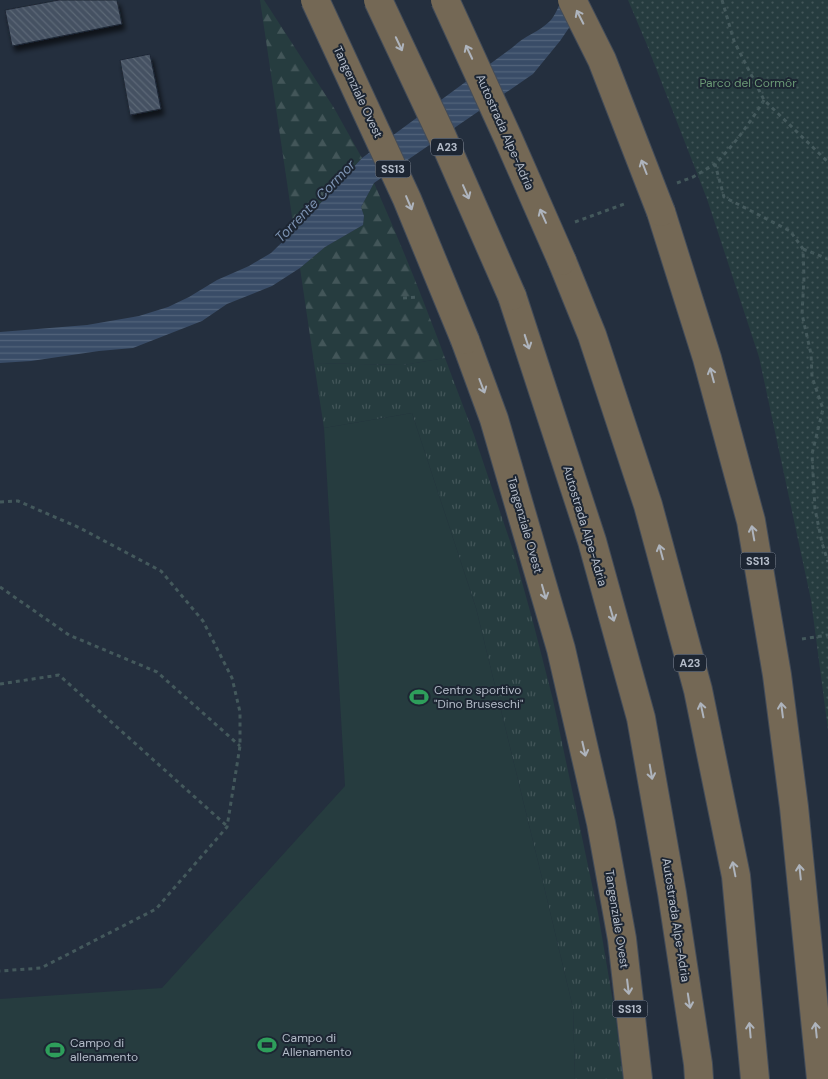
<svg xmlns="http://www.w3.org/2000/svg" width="828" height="1079" viewBox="0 0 828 1079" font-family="'DM Sans',sans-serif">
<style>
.grass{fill:url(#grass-tufts)}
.forest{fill:url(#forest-firs)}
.park{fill:url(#park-dots)}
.garden{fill:#263c3f}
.water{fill:url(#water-rules)}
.building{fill:url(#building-back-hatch);stroke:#1f2835;filter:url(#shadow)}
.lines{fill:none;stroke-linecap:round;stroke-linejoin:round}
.highway-casing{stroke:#434c59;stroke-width:30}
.path{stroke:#44595c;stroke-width:3;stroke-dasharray:4 4;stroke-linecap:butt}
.highway{stroke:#746855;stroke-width:28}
.highway-bridge-casing{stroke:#434c59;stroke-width:30;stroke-linecap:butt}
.highway-bridge{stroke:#746855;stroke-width:28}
.oneway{stroke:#aeb4bd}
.labels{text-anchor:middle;stroke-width:4;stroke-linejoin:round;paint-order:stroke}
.shield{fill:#1d2633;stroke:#878f9c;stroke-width:1}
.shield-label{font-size:11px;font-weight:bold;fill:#b4bcc9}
.park-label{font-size:12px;fill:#6b9a76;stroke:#1d2633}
.street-label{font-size:12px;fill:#b4bcc9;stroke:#1d2633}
.poi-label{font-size:12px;fill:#b4bcc9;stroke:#1d2633;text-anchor:start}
.water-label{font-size:14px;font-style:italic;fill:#7c92b1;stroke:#1d2633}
</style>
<defs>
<pattern id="grass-tufts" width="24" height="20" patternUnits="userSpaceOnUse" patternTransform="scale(1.25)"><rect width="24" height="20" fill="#263c3f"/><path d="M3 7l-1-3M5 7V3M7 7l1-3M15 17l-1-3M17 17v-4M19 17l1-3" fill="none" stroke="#435659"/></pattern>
<pattern id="forest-firs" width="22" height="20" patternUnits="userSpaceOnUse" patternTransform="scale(1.25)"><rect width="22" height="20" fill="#263c3f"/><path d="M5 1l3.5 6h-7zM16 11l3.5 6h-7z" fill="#435659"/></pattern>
<pattern id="park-dots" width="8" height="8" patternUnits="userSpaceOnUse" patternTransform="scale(1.25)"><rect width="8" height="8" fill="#263c3f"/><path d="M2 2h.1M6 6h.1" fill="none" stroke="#435659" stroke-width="1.8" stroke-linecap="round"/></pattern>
<pattern id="water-rules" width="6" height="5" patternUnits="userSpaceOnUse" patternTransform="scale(1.25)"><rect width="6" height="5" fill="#394c67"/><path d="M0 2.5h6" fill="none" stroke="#53647b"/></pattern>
<pattern id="building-back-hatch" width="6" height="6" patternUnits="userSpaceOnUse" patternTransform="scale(1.25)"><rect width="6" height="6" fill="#455162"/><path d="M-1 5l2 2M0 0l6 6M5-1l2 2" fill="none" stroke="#5d6877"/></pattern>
<filter id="shadow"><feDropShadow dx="3" dy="5.5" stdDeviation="2.5" flood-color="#0009"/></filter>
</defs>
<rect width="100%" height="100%" fill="#242f3e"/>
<polygon class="grass" points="445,358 474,435 514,553 533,622 553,700 598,913 616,1020 623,1079 575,1079 573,1008 542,878 476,608 412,413 324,428 314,363 403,365"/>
<g class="forest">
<polygon points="260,0 264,0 334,108 362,158 306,219 294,230"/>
<path d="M 374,183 C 400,241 423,299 445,358 L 403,365 L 314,363 L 300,268 L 325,247 L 363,225 L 364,216 L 361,207 Z"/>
</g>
<polygon class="park" points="628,0 828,0 828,730 811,600 759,357 707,199 647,45"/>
<polygon class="garden" points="412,413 476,608 542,878 573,1008 575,1079 0,1079 0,999 162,988 345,786 324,428"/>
<path class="water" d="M 562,0 L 588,0 L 560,41 L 533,74 L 374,183 L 361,207 L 364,216 L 363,225 L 325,247 L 300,268 L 272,286 L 227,304 L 202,321 L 133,348 L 99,351 L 31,361 L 0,363 L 0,332 L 87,325 L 139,316 L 168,307 L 189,297 L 217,280 L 249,266 L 271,253 L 306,219 L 362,158 L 513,47 C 524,36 539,32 550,21 C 555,16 558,7 562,0 Z"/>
<g class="building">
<polygon points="59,0 117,0 122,24 12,46 5,10"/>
<polygon points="150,54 161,109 130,115 120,60"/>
</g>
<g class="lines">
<g class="highway-casing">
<g id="highway">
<polyline points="661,212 707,358 751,521 777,675 794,807 821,1079"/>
<polyline points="562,261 592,335 648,505 698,690 736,876 755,1079"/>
<polyline points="512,296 592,541 641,718 672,893 698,1064 699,1079"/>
<polyline points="465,340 494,419 561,649 601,823 622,939 638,1079"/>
</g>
</g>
<g class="path">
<polyline points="722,0 734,41 764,100 828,162"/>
<path d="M 764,100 C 750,123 734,145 715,164 L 724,197 L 790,231 L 803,249 L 804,278 L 802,314 L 811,354 L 812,377 L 823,409 L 812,454 L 815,509 L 822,543 L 828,562"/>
<polyline points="677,183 693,177 715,164"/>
<polyline points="575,222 627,203"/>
<polyline points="803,249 828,259"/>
<polyline points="403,298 417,297"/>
<polyline points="0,502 18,501 80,528 161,571 203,621 232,678 240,712 240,746 227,827 156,909 41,968 0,971"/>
<polyline points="0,587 69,635 157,672 240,746"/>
<polyline points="802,639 828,635"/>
<polyline points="0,684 59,675 227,826"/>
</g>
<use href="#highway" class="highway"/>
<g class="highway-bridge-casing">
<g id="highway-bridge">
<polyline points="315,0 407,199 465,340"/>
<polyline points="378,0 441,134 512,296"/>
<polyline points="445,0 508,138 562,261"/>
<polyline points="572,0 602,60 661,212"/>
</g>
</g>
<use href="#highway-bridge" class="highway-bridge"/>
</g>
<defs><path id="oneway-shaft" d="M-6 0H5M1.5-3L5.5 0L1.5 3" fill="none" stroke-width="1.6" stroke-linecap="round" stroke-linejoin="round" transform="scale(1.25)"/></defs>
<g class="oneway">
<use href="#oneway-shaft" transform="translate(580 17) rotate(-117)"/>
<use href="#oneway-shaft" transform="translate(399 44) rotate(65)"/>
<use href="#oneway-shaft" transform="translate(469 52) rotate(-115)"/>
<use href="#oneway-shaft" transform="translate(644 167) rotate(-111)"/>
<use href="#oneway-shaft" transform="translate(466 192) rotate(66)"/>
<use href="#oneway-shaft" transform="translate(409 203) rotate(67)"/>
<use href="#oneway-shaft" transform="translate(543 216) rotate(-114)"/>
<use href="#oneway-shaft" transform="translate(527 342) rotate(72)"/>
<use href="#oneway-shaft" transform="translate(712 375) rotate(-105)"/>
<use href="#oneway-shaft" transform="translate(482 386) rotate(69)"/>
<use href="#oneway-shaft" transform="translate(753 533) rotate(-100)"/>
<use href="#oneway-shaft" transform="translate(661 552) rotate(-105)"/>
<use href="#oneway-shaft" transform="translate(544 592) rotate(74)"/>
<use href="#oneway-shaft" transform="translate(612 614) rotate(74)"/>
<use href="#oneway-shaft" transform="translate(702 710) rotate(-102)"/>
<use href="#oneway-shaft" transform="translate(782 710) rotate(-97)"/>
<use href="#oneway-shaft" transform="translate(584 749) rotate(77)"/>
<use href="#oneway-shaft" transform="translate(651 772) rotate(80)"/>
<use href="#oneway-shaft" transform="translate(734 869) rotate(-101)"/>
<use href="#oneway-shaft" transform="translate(800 872) rotate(-96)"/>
<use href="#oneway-shaft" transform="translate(628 987) rotate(83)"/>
<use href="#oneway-shaft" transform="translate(689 1001) rotate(81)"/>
<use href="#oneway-shaft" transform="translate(750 1030) rotate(-95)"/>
<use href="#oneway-shaft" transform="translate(816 1030) rotate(-96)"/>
</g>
<defs>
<g id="stadium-bare" transform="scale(1.5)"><path d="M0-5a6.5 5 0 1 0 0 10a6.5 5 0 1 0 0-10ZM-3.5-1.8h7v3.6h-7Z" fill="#2e9e5b" stroke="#1d2633" stroke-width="2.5" paint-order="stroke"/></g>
</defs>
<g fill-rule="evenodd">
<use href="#stadium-bare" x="419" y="697"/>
<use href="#stadium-bare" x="267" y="1045"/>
<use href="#stadium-bare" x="55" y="1050"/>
</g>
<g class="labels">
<g class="shield">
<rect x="431" y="138.5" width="32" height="17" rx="4"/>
<rect x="375.5" y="160.5" width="35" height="17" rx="4"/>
<rect x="740.5" y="552.5" width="35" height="17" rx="4"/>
<rect x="674" y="654.5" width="32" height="17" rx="4"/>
<rect x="612.5" y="1000.5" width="35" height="17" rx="4"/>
</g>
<g class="shield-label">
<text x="447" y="151">A23</text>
<text x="393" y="173">SS13</text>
<text x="758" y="565">SS13</text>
<text x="690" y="667">A23</text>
<text x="630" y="1013">SS13</text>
</g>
<g class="park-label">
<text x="748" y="87">Parco del Cormôr</text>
</g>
<g class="street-label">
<text transform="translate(358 92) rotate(65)" y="4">Tangenziale Ovest</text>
<text transform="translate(505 132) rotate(66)" y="4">Autostrada Alpe-Adria</text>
<text transform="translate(525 525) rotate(74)" y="4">Tangenziale Ovest</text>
<text transform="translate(585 526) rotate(73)" y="4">Autostrada Alpe-Adria</text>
<text transform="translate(617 919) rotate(81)" y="4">Tangenziale Ovest</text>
<text transform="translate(676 920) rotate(81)" y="4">Autostrada Alpe-Adria</text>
</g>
<g class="poi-label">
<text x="434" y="694">Centro sportivo<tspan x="434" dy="14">"Dino Bruseschi"</tspan></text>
<text x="282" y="1042">Campo di<tspan x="282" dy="14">Allenamento</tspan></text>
<text x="70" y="1047">Campo di<tspan x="70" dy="14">allenamento</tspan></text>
</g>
<g class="water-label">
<text transform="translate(315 201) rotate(-46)" y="5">Torrente Cormor</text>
</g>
</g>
</svg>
